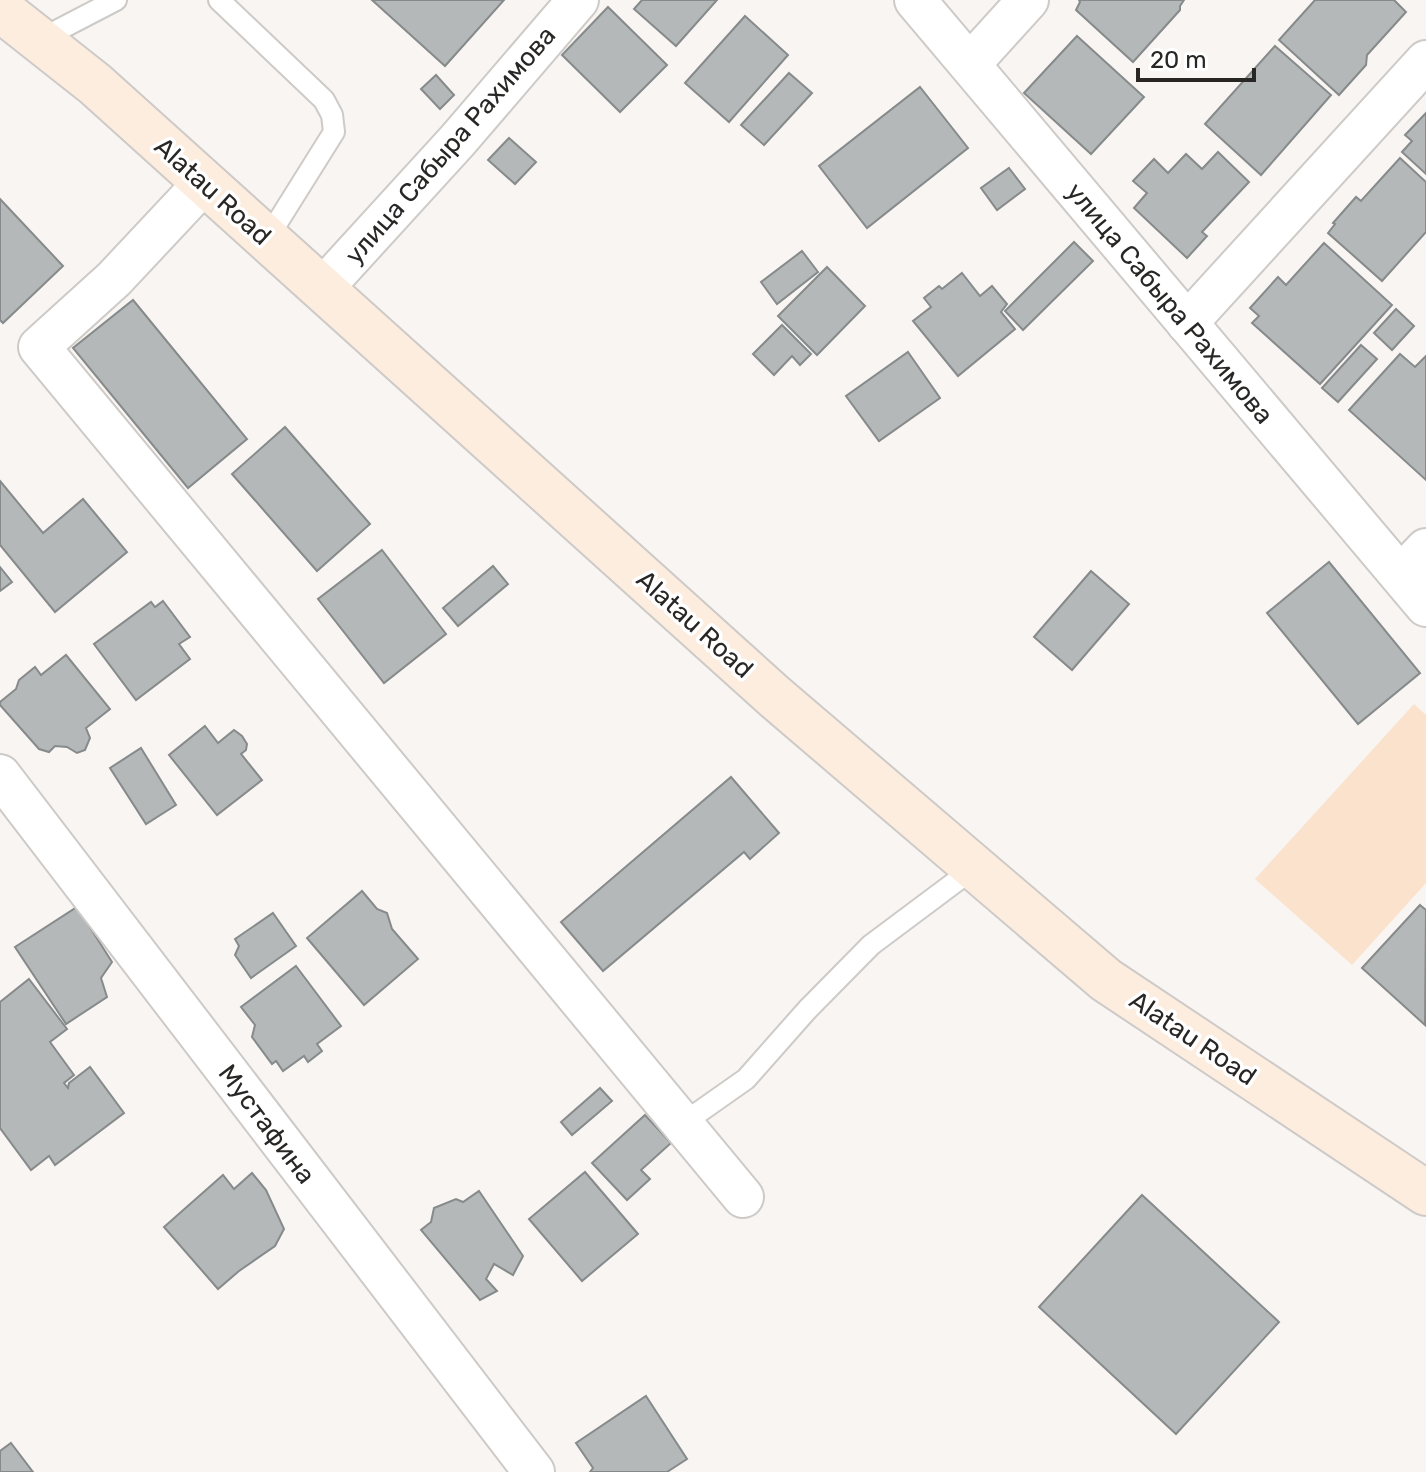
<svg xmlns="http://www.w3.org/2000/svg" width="1426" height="1472" viewBox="0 0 1426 1472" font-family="Rubik,sans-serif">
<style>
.green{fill:#fbe2cd}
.building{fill:#b4b8b9;stroke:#868a8b;stroke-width:2}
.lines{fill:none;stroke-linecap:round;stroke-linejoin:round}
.service-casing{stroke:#cdcac7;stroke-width:24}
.minor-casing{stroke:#cdcac7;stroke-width:44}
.secondary-casing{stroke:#cdcac7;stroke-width:48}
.service{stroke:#fff;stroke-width:20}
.minor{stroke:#fff;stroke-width:40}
.secondary{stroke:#fdeddf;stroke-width:44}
.labels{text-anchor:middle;stroke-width:7;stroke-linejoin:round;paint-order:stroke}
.street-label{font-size:26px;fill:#282726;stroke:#fff}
</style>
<rect width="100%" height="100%" fill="#f8f5f2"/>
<polygon class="green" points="1414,704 1426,715 1426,883 1352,965 1255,879"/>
<g class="building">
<polygon points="372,0 504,0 445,66"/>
<polygon points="642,0 717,0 676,46 634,9"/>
<polygon points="1079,0 1184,0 1180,6 1180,10 1133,62 1076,10 1080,2"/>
<polygon points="1315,0 1394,0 1406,12 1367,55 1366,65 1339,95 1279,40"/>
<polygon points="608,7 667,65 620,112 562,55"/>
<polygon points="745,16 788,55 729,122 685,83"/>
<polygon points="1077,36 1144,97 1091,154 1024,93"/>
<polygon points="1275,46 1331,95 1261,175 1205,124"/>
<polygon points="789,73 812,93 764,145 741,125"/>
<polygon points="436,75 454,95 440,109 421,89"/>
<polygon points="920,87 968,148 867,228 819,166"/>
<polygon points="1426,113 1426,174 1402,152 1412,141 1405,135"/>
<polygon points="509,138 536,162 515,184 488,160"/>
<polygon points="1218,152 1249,182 1202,232 1207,236 1187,258 1134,208 1147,193 1133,181 1154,159 1168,173 1186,154 1202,169"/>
<polygon points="1400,158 1426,182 1426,232 1382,281 1328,233 1335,224 1333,223 1356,197 1361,201"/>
<polygon points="1009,168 1025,189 997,210 981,188"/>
<polygon points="0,199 63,266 3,323 0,320"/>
<polygon points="1074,242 1093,261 1023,330 1005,311"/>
<polygon points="1324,243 1392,305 1320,384 1252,323 1259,316 1250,308 1278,277 1286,285"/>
<polygon points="802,251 818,272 777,304 761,282"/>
<polygon points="827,267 865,306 817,355 778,316"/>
<polygon points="962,273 980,296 992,286 1007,304 1001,312 1015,329 958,376 913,321 931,307 924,298 939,286 942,289"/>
<polygon points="133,300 247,439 188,488 73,348"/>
<polygon points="1396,309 1414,326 1392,350 1374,333"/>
<polygon points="782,325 811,354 800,365 792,356 774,375 753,354"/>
<polygon points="1361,345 1377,359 1338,402 1322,388"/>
<polygon points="908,352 940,398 879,441 846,396"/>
<polygon points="1400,354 1415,367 1426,356 1426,480 1349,410"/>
<polygon points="285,427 370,524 317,571 232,474"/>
<polygon points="0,481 43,533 83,499 127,552 55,612 0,545"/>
<polygon points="382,550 446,634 384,683 318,599"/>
<polygon points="1329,562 1420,673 1358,724 1267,613"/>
<polygon points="493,566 508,584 458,626 443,608"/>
<polygon points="0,567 12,582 0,591"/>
<polygon points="1091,571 1129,604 1072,670 1034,637"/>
<polygon points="163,601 190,637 179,644 190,659 136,700 94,644 151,602 155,607"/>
<polygon points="66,655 110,709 86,728 90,738 85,750 77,753 67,747 55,746 49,752 39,749 0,705 0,702 16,689 19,680 35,667 41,675"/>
<polygon points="205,726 218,743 234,730 242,736 247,744 246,750 241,754 262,780 217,815 169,755"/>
<polygon points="141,748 176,805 146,824 110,768"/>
<polygon points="731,777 779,833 750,859 744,852 603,971 561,922"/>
<polygon points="362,891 377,909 387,913 392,929 418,959 364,1005 307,938"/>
<polygon points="1420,905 1426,910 1425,1025 1362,968"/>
<polygon points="77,907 112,962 101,978 107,997 66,1024 15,947"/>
<polygon points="273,913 296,946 251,978 235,955 239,946 235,939"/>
<polygon points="296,966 341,1026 317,1044 322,1051 308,1062 304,1056 283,1071 276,1061 272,1064 252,1037 255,1025 241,1007"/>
<polygon points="29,979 67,1029 50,1042 74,1075 64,1083 68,1088 69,1083 90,1067 124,1113 55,1165 49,1156 31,1170 0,1128 0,1002"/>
<polygon points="600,1088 612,1101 572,1135 561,1122"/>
<polygon points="645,1115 671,1143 641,1170 650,1179 627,1200 592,1163"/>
<polygon points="585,1172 638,1234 582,1281 529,1219"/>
<polygon points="252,1173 266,1190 284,1229 275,1246 239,1271 218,1289 164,1227 223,1175 234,1189"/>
<polygon points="479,1191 523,1256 513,1275 494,1264 486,1279 497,1291 480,1300 421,1230 431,1222 434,1208 456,1199 463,1202"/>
<polygon points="1142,1195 1279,1322 1176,1434 1039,1307"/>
<polygon points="646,1396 687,1459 667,1472 590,1472 593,1468 576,1443"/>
<polygon points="11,1443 33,1472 0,1472 0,1451"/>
</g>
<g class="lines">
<g class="service-casing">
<g id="service">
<polyline points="219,0 324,100 332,115 334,132 267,239"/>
<polyline points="39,40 116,0"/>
<polyline points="682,1124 746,1079 807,1010 871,945 974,868"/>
</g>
</g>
<g class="minor-casing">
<g id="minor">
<polyline points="915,0 1426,606"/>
<polyline points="970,64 1028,0"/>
<polyline points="204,183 114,279 39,347 743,1197"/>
<polyline points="322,289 458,140 578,0"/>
<polyline points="1187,323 1426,61"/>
<polyline points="1401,575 1426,549"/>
<polyline points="0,775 534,1472"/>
</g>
</g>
<g class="secondary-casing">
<polyline id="secondary" points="0,9 95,84 775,697 1106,980 1426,1193"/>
</g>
<use href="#service" class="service"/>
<use href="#minor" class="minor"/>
<use href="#secondary" class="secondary"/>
</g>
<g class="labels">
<g class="street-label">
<text transform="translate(450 145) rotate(-49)" y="9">улица Сабыра Рахимова</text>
<text transform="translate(213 191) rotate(42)" y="9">Alatau Road</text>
<text transform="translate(1170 303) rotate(50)" y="9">улица Сабыра Рахимова</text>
<text transform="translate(695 624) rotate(42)" y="9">Alatau Road</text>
<text transform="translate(1193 1038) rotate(34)" y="9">Alatau Road</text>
<text transform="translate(267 1124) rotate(53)" y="9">Мустафина</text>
</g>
</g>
<path d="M1138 68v12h116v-12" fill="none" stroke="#282726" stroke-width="4"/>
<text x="1150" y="68" font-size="24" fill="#282726" stroke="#ffffff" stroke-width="6" paint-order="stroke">20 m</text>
</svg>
